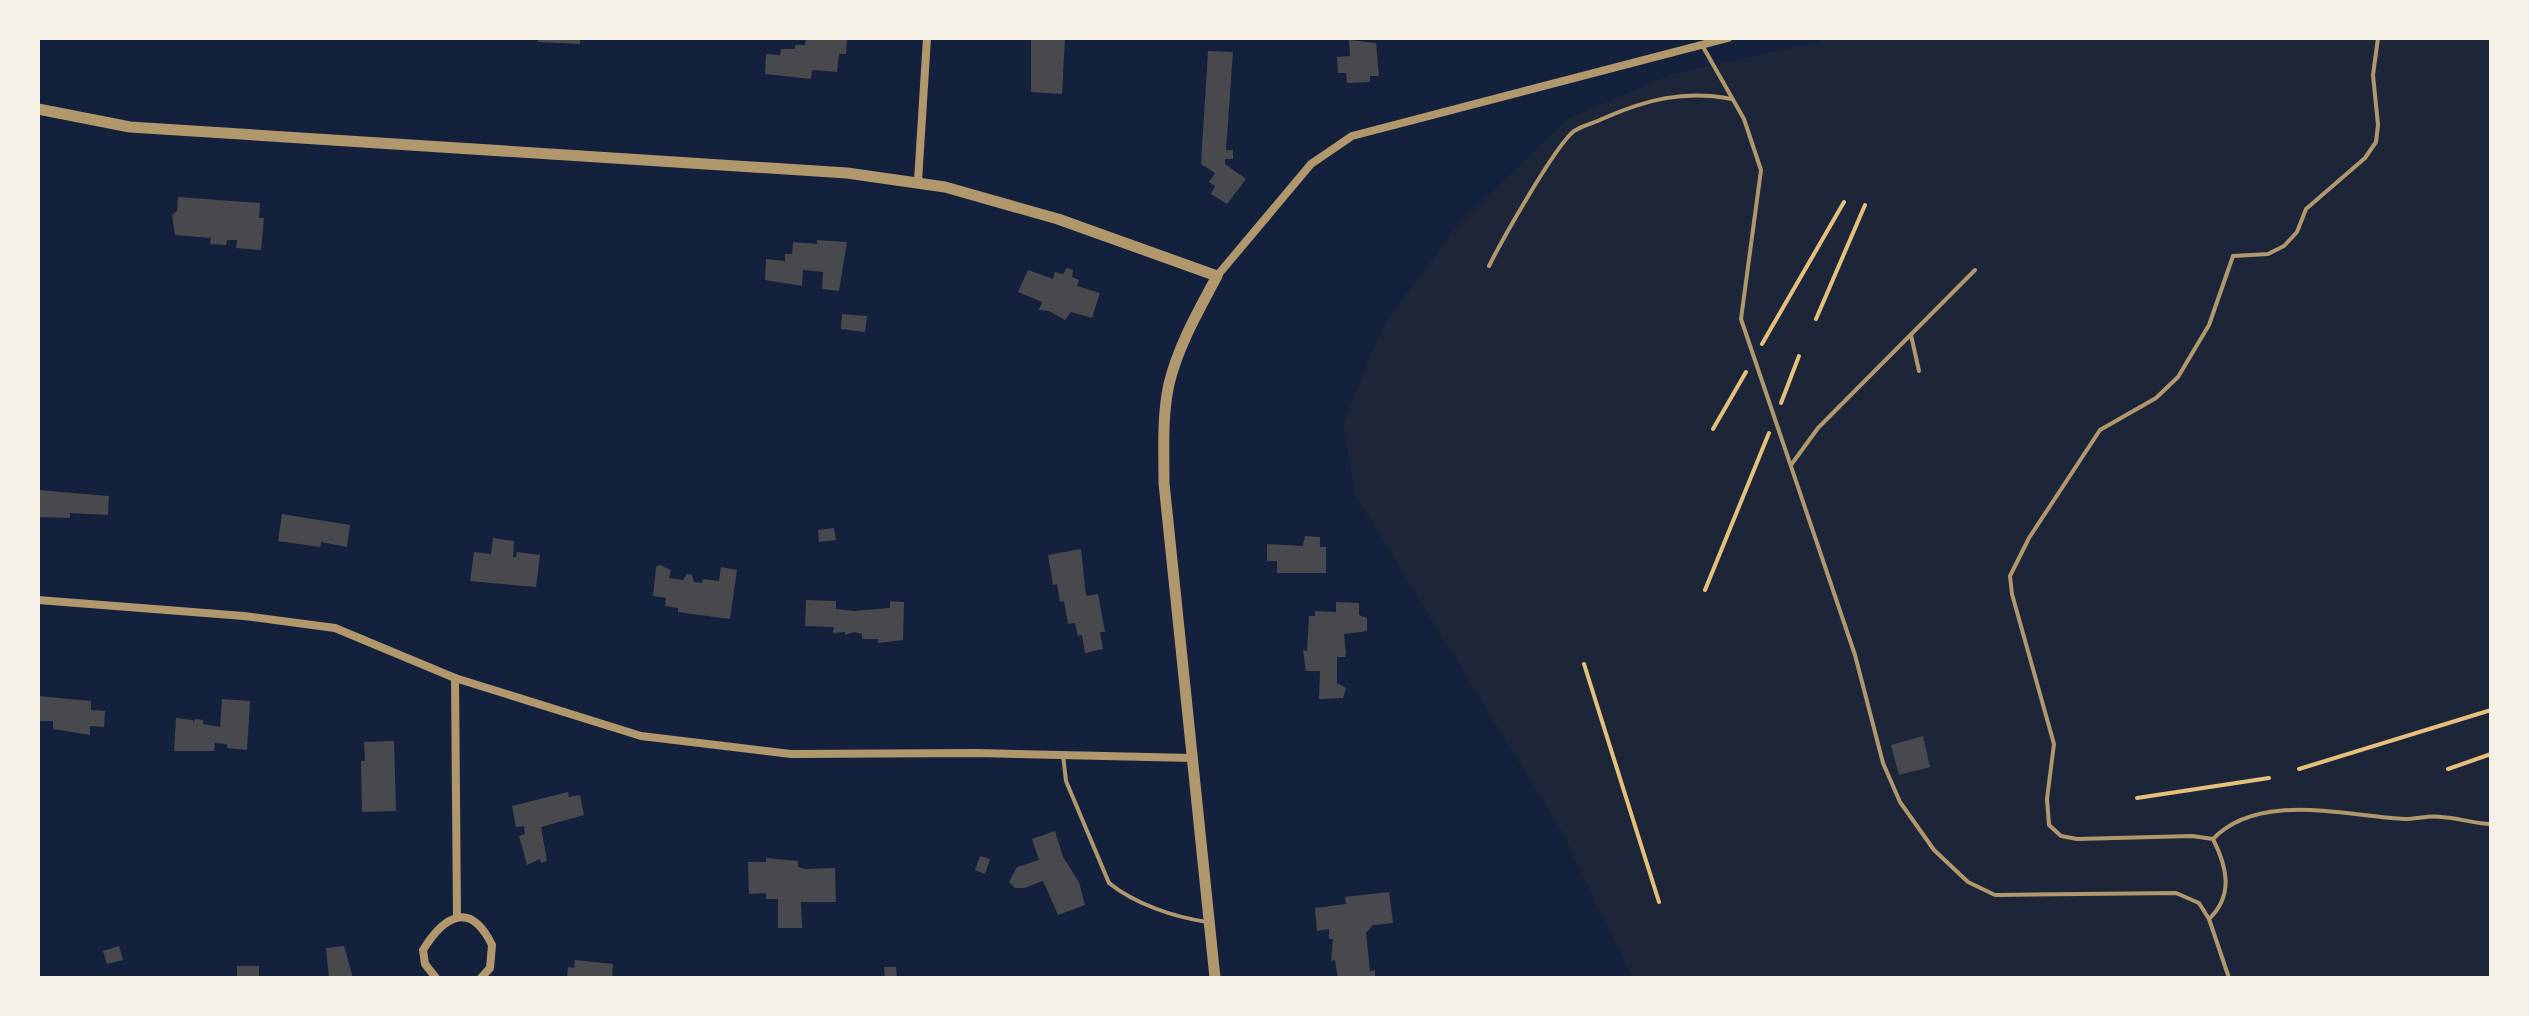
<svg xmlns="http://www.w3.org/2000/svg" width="2529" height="1016" viewBox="0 0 2529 1016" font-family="Signika,sans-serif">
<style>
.green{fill:#1d2539}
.building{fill:#48494c}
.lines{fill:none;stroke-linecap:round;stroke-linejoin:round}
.path{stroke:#e5c07b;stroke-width:4}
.service{stroke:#b1986c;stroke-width:4}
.minor{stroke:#b1986c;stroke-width:8}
.tertiary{stroke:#b1986c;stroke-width:11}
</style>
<rect width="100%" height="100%" fill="#14213d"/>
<polygon class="green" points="1823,38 2491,38 2491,978 1632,978 1563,834 1355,495 1343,424 1383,326 1456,227 1569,118 1672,74 1818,42"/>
<g class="building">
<polygon points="538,38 580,38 580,44 538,42"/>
<polygon points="806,38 847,38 846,54 839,54 837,72 812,70 811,79 765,74 766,54 780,55 781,49 795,49 795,45 805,45"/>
<polygon points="1031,38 1065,38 1062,94 1031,92"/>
<polygon points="1349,40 1376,43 1379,76 1370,76 1370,82 1347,83 1346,73 1338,73 1337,57 1350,56"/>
<polygon points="1208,51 1233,52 1226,150 1233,150 1233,159 1225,159 1225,164 1246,179 1227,204 1211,194 1215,186 1209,182 1215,173 1201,164"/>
<polygon points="178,197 260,203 259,218 264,218 261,250 236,248 237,240 227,240 226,245 210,244 211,238 175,235 172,215 177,211"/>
<polygon points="817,240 847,242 839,291 822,289 823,272 803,270 802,286 765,280 766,259 785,261 785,254 792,254 793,242 817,244"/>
<polygon points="1067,268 1073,270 1072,277 1079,280 1077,286 1100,293 1092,318 1071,312 1065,320 1049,311 1039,310 1042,302 1018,292 1028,270 1053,279 1055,272 1063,274"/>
<polygon points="842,314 867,316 865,332 841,329"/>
<polygon points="38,490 109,496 108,515 70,513 70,518 38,517"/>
<polygon points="282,514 350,525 347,547 321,542 320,547 278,541"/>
<polygon points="834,528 836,540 819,542 818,530"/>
<polygon points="1305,536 1320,537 1320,547 1326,547 1326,573 1277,573 1277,561 1267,561 1267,544 1303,546"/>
<polygon points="493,538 514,541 513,557 516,557 517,552 540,555 536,587 470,581 474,552 491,554"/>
<polygon points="1081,549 1086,596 1098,594 1105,632 1100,632 1103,649 1085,653 1082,635 1078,636 1075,623 1068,624 1064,601 1060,602 1057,584 1053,585 1048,555"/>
<polygon points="660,565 671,570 669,578 683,580 687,574 692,575 694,582 702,583 703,579 719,581 721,567 737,570 730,619 678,612 678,608 665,606 666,598 653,596 656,567"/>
<polygon points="806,600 836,601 836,609 854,611 890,608 890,601 904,602 903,640 878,643 878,639 862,639 862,634 854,632 845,635 845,632 833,633 834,627 805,626"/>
<polygon points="1336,602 1359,603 1359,615 1367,618 1367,631 1344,634 1346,653 1345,657 1337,657 1337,683 1346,688 1343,698 1319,699 1320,671 1306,671 1303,650 1307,651 1309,616 1315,616 1315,611 1336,612"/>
<polygon points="38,696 91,701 91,710 105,711 104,727 90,726 90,735 53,729 53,721 38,721"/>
<polygon points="222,699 250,701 247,750 227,748 227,744 215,743 214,751 174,751 176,718 193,720 193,723 195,719 203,720 203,724 220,727"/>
<polygon points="1923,736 1930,767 1899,775 1891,745"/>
<polygon points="394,741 396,811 362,812 361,761 365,761 364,742"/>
<polygon points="568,792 569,797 580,795 584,815 541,827 547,861 541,863 540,859 527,865 519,836 525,834 524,826 516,827 512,806"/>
<polygon points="1055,831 1063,857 1079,882 1085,905 1058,915 1043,881 1024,888 1015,888 1009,882 1017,867 1039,860 1032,839"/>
<polygon points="980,856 990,859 985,874 975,870"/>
<polygon points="766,858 798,861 798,867 805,869 835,868 836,902 801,902 802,928 778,928 778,899 766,899 766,893 749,894 748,862 766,862"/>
<polygon points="1389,892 1393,923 1373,925 1366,933 1370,971 1375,970 1375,978 1338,978 1335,960 1331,961 1333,939 1329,939 1329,929 1317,931 1315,908 1346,904 1345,897"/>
<polygon points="119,946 123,960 107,964 103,951"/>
<polygon points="344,946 353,978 329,978 326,948"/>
<polygon points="575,960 613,964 612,978 567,978 568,967 574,968"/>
<rect x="237" y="966" width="22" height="12"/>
<polygon points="884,967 896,967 897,978 885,978"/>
</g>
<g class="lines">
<g class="path">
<polyline points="1816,319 1865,205"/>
<polyline points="1762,344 1844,202"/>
<polyline points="1781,403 1799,356"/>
<polyline points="1713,429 1746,372"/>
<polyline points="1705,590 1769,433"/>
<polyline points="1584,664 1659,902"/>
<polyline points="2299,769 2491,710"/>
<polyline points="2448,769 2491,754"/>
<polyline points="2137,798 2269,778"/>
</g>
<g class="service">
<polyline points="1702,45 1744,119 1761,170 1741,319 1855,655 1883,763 1900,802 1934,850 1968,882 1995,895 2176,893 2199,903 2209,919 2229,978"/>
<path d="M 1489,266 C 1502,240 1555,146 1574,131 C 1582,126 1594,123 1602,119 C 1647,99 1684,90 1732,99"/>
<polyline points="1911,335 1919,371"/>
<polyline points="1791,465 1818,428 1975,270"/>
<path d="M 1063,755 L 1066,781 L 1109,883 C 1135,904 1174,917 1207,922"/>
<path d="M 2213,839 C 2259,791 2346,816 2405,819 C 2417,819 2430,815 2442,817 C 2458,818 2475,824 2491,824"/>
<path d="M 2209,919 C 2234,895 2227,867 2213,839 L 2192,836 L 2077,839 L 2061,836 L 2049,825 L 2047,799 L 2054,744 L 2012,594 L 2010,576 L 2029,538 L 2100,430 L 2156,398 L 2178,377 L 2209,325 L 2233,256 L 2268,254 L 2284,246 L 2297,232 L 2306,209 L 2365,158 L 2376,142 L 2378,125 L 2373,75 L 2378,38"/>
</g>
<g class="minor">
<polyline points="918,181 927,38"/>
<polyline points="1217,276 1311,164 1352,136 1728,38"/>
<polyline points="38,600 244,616 335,628 455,678 641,736 791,754 977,753 1193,758"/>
<polyline points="455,678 457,916"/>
<path d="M 436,978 L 425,964 L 423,950 C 444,916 470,900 492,945 L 490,968 L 481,978"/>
</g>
<path class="tertiary" d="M 38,109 L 130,127 L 847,173 L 945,187 L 1058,219 L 1217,276 C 1199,310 1178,346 1169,384 C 1162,416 1164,450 1164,483 L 1215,978"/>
</g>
<rect width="2529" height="1016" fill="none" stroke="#f6f1e7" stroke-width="80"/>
</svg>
